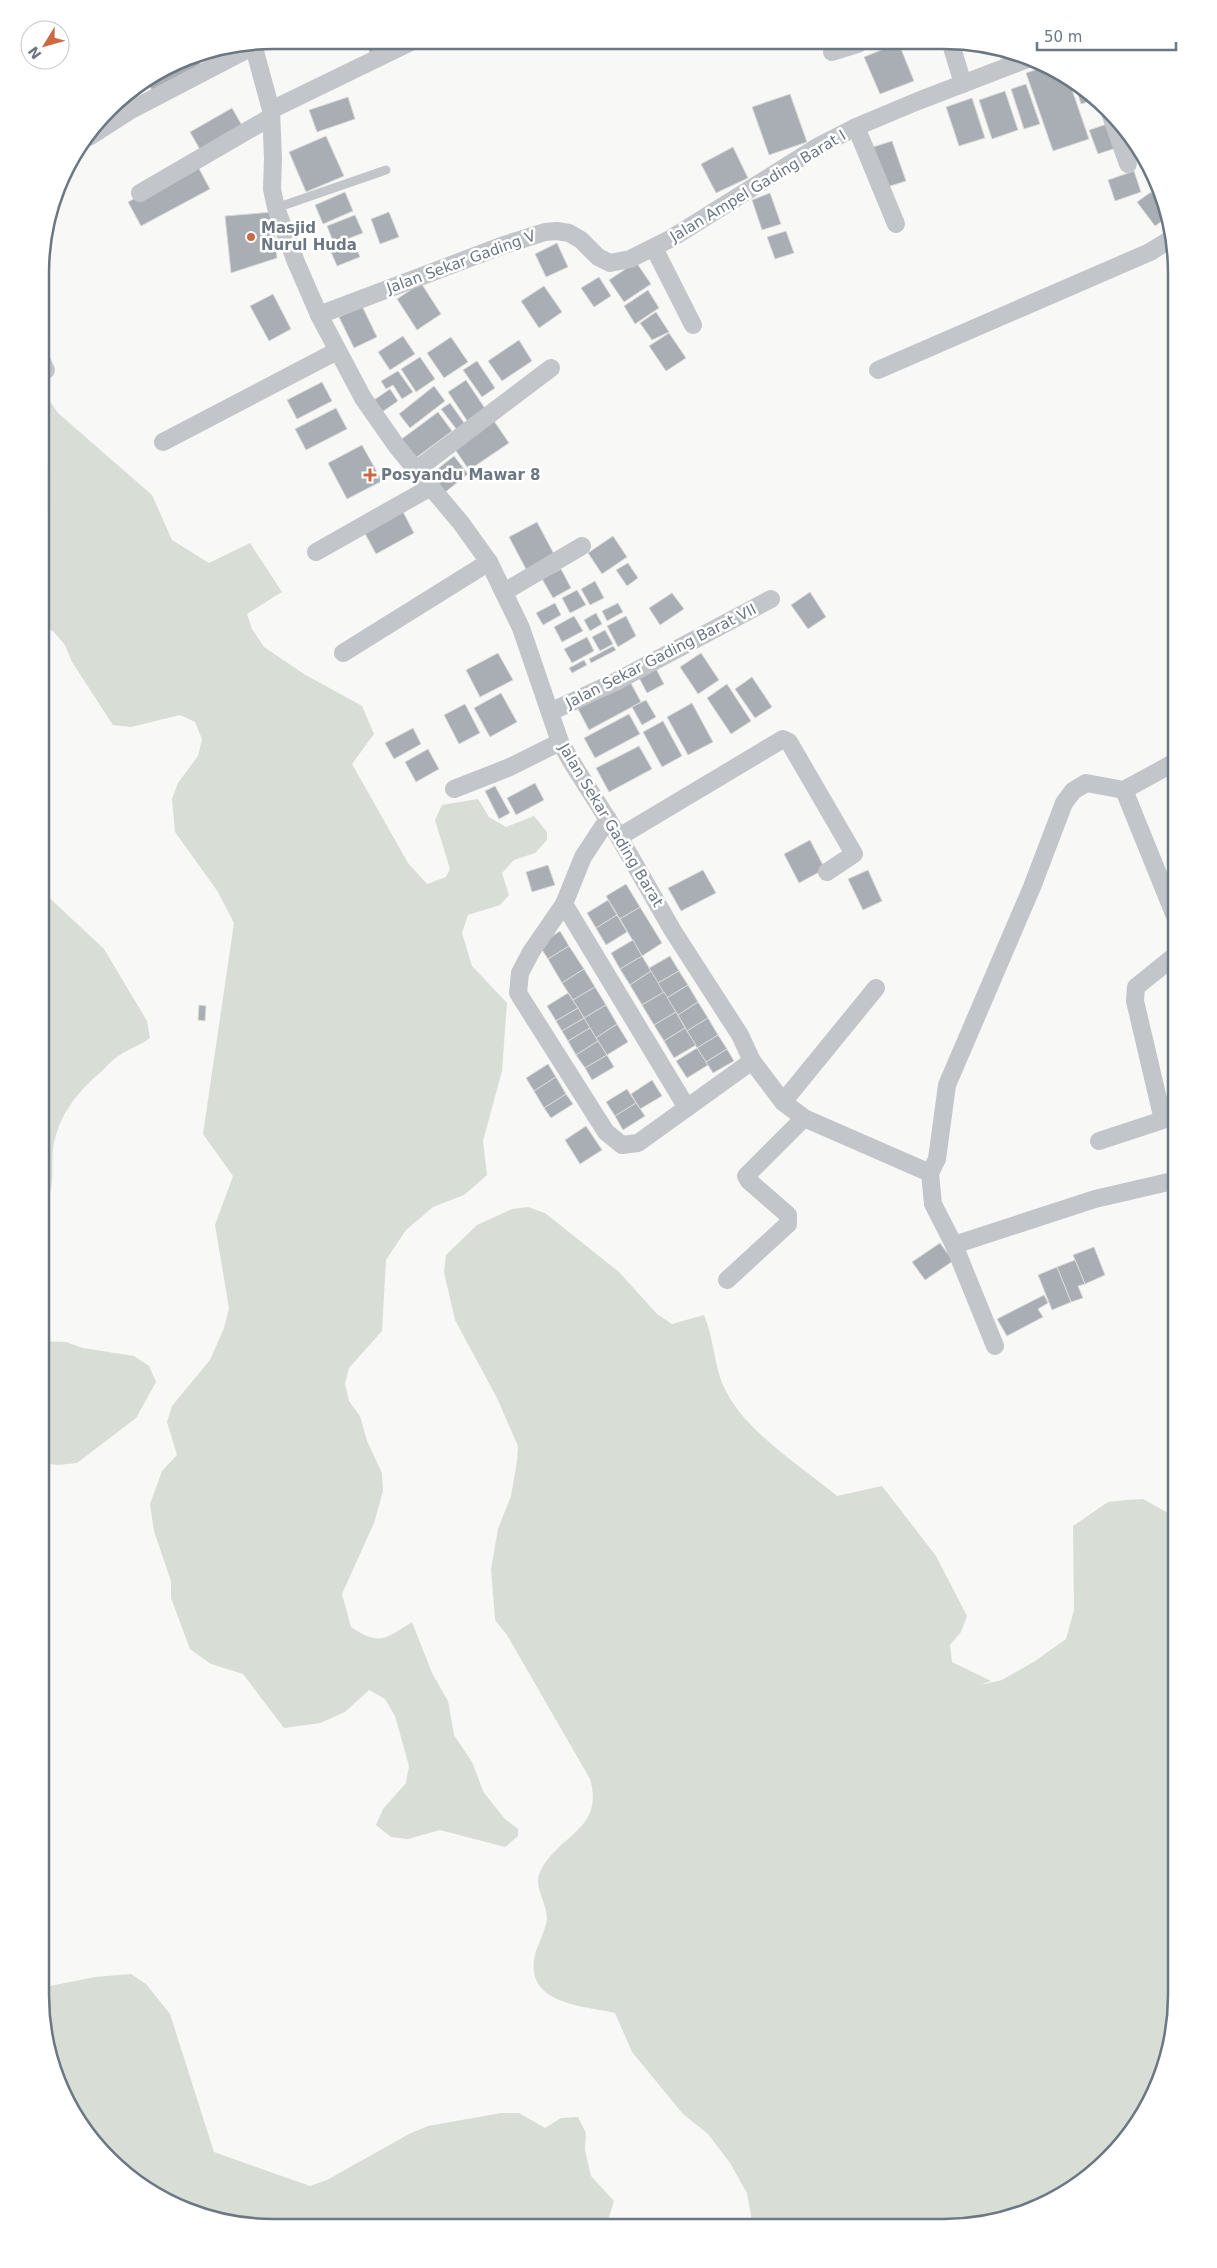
<svg xmlns="http://www.w3.org/2000/svg" width="1217" height="2268" viewBox="0 0 1217 2268" font-family="'DejaVu Sans',sans-serif">
<style>
.green{fill:#d8ddd6}
.building{fill:#a8aeb4;stroke:#dadad8}
.lines{fill:none;stroke-linecap:round;stroke-linejoin:round}
.lane{stroke:#c2c5c9;stroke-width:9}
.street{stroke:#c2c5c9;stroke-width:18}
.poi-dot{fill:#cd6841;stroke:#fff;stroke-width:2}
.labels{text-anchor:middle;stroke-width:5;stroke-linejoin:round;paint-order:stroke}
.street-label{font-size:15px;fill:#6b7783;stroke:#fff}
.poi-label{font-size:15px;font-weight:bold;fill:#6b7783;stroke:#fff;text-anchor:start}
.rim{fill:none;stroke:#6b7783;stroke-width:2.5}
</style>
<rect width="100%" height="100%" fill="#f8f8f6"/>
<g class="green">
<path d="M 42,400 L 49,400 L 58,413 L 152,495 L 172,540 L 209,563 L 250,543 L 282,592 L 247,614 L 252,629 L 264,647 L 304,674 L 362,706 L 374,734 L 352,764 L 408,863 L 427,884 L 446,877 L 450,869 L 435,820 L 442,805 L 478,799 L 489,817 L 506,827 L 534,816 L 547,832 L 547,840 L 535,853 L 514,860 L 502,873 L 509,895 L 500,905 L 468,915 L 462,933 L 472,966 L 507,1003 L 502,1071 L 483,1141 L 487,1175 L 464,1195 L 433,1207 L 406,1230 L 386,1260 L 382,1331 L 349,1368 L 345,1384 L 349,1401 L 360,1416 L 367,1441 L 382,1473 L 383,1491 L 374,1523 L 342,1594 L 351,1627 C 380,1647 386,1638 412,1622 L 432,1673 L 448,1701 L 454,1735 L 472,1762 L 484,1793 L 505,1819 L 518,1829 L 518,1836 L 505,1847 L 440,1830 L 408,1839 L 391,1837 L 376,1825 L 383,1809 L 406,1783 L 409,1766 L 395,1716 L 385,1699 L 369,1690 L 345,1712 L 320,1723 L 284,1728 L 243,1674 L 211,1664 L 190,1649 L 171,1598 L 171,1581 L 154,1531 L 150,1504 L 162,1471 L 177,1455 L 167,1422 L 172,1406 L 210,1360 L 224,1328 L 229,1308 L 215,1225 L 233,1176 L 203,1134 L 234,923 L 218,892 L 175,832 L 172,799 L 178,783 L 198,756 L 202,739 L 195,722 L 180,715 L 131,727 L 113,725 L 72,662 L 65,645 L 53,631 L 42,627 Z"/>
<path d="M 41,890 L 104,949 L 147,1021 L 150,1038 C 141,1045 130,1048 120,1055 C 114,1058 108,1065 103,1070 C 78,1091 58,1115 53,1149 C 51,1170 57,1191 41,1207 Z"/>
<path d="M 528,1207 L 545,1213 L 619,1272 L 657,1314 L 672,1324 L 704,1315 C 714,1339 714,1364 723,1385 C 742,1430 801,1466 837,1496 L 882,1486 L 936,1556 L 967,1616 L 961,1632 L 950,1645 L 952,1662 L 991,1681 L 980,1685 L 1002,1680 L 1035,1661 L 1066,1639 L 1074,1610 L 1073,1526 L 1108,1502 L 1126,1500 L 1143,1499 L 1177,1518 L 1176,2011 L 1159,2084 L 1129,2137 L 1074,2189 L 1019,2216 L 944,2228 L 753,2227 L 747,2193 L 730,2163 L 708,2134 L 683,2114 L 632,2052 L 615,2013 C 585,2006 528,2005 534,1960 C 536,1947 543,1936 546,1924 C 551,1907 532,1888 540,1872 C 557,1835 605,1830 590,1779 L 507,1635 L 495,1620 L 491,1569 L 498,1529 L 511,1496 L 517,1462 L 518,1446 L 497,1398 L 455,1320 L 444,1272 L 446,1255 L 477,1225 L 512,1209 Z"/>
<path d="M 41,1244 L 44,1245 C 52,1256 48,1264 43,1276 L 41,1276 Z"/>
<polygon points="41,1341 66,1342 83,1348 134,1356 149,1366 156,1382 136,1418 77,1463 58,1465 41,1463"/>
<polygon points="131,1974 146,1984 170,2014 214,2152 310,2186 327,2180 409,2134 428,2126 501,2113 519,2113 545,2128 561,2118 578,2117 586,2133 585,2150 591,2176 614,2201 609,2217 599,2227 242,2226 183,2210 131,2180 79,2125 52,2070 40,1988 95,1977"/>
</g>
<g class="building">
<polygon points="365,41 395,41 370,53"/>
<polygon points="896,44 899,44 914,81 880,94 864,57"/>
<polygon points="195,55 201,65 155,95 146,81 184,58"/>
<polygon points="1049,65 1068,78 1089,139 1053,151 1026,73"/>
<polygon points="1074,82 1093,94 1095,100 1081,104"/>
<polygon points="1026,84 1040,124 1024,129 1011,89"/>
<polygon points="1005,91 1018,130 992,139 979,100"/>
<polygon points="790,94 807,142 769,155 752,107"/>
<polygon points="348,97 355,119 317,132 309,110"/>
<polygon points="972,98 985,138 959,146 946,107"/>
<polygon points="232,108 244,129 202,153 190,132"/>
<polygon points="1107,124 1116,148 1098,154 1089,130"/>
<polygon points="326,136 344,176 306,192 289,152"/>
<polygon points="892,141 906,181 884,188 870,148"/>
<polygon points="733,147 748,178 716,193 701,164"/>
<polygon points="197,165 210,189 141,226 128,202"/>
<polygon points="1134,171 1141,192 1115,201 1108,180"/>
<polygon points="1158,185 1165,198 1165,202 1154,189"/>
<polygon points="345,192 353,211 323,224 315,205"/>
<polygon points="1151,192 1168,217 1155,226 1137,202"/>
<polygon points="770,193 781,224 762,230 752,200"/>
<polygon points="273,212 277,258 231,273 225,216"/>
<polygon points="389,212 399,237 380,244 371,219"/>
<polygon points="355,215 363,233 334,244 327,226"/>
<polygon points="786,231 794,253 775,259 767,237"/>
<polygon points="354,242 360,257 337,266 331,252"/>
<polygon points="557,243 568,267 546,277 535,254"/>
<polygon points="636,262 651,284 624,302 609,280"/>
<polygon points="599,277 611,296 594,307 581,288"/>
<polygon points="421,283 441,314 417,330 397,299"/>
<polygon points="544,286 562,312 539,328 521,301"/>
<polygon points="648,290 659,308 635,324 624,306"/>
<polygon points="273,294 291,329 269,341 250,306"/>
<polygon points="362,306 377,337 354,348 339,317"/>
<polygon points="656,312 669,332 652,340 640,323"/>
<polygon points="669,333 686,358 666,371 649,346"/>
<polygon points="403,336 415,354 390,370 378,352"/>
<polygon points="451,337 468,362 444,378 427,353"/>
<polygon points="519,340 532,361 502,381 488,361"/>
<polygon points="420,357 435,379 416,392 401,369"/>
<polygon points="477,361 495,388 482,397 463,370"/>
<polygon points="398,371 413,392 402,399 393,385 386,389 381,381"/>
<polygon points="466,380 486,410 468,422 448,392"/>
<polygon points="322,382 332,401 297,419 287,400"/>
<polygon points="434,386 445,401 410,428 399,414"/>
<polygon points="390,389 398,401 379,414 371,402"/>
<polygon points="450,403 465,424 457,430 441,409"/>
<polygon points="336,408 347,429 306,450 295,429"/>
<polygon points="438,412 452,431 413,460 399,441"/>
<polygon points="492,418 509,443 469,470 452,445"/>
<polygon points="362,445 382,481 347,499 328,463"/>
<polygon points="454,456 468,474 444,493 430,475"/>
<polygon points="401,508 414,533 376,554 362,528"/>
<polygon points="537,522 555,556 527,571 509,537"/>
<polygon points="613,536 627,557 602,574 588,553"/>
<polygon points="628,563 638,578 627,586 616,570"/>
<polygon points="561,569 571,588 553,598 542,579"/>
<polygon points="595,581 604,598 590,605 581,589"/>
<polygon points="577,590 586,605 570,613 562,598"/>
<polygon points="810,592 826,617 808,629 791,605"/>
<polygon points="672,593 684,609 660,625 649,608"/>
<polygon points="555,603 561,615 543,625 536,613"/>
<polygon points="618,603 623,612 607,621 602,611"/>
<polygon points="596,613 602,624 590,631 584,620"/>
<polygon points="574,616 583,631 562,642 554,627"/>
<polygon points="626,616 636,636 618,647 607,626"/>
<polygon points="605,630 613,644 600,651 592,637"/>
<polygon points="587,637 594,651 572,663 564,649"/>
<polygon points="613,646 616,650 591,663 589,659"/>
<polygon points="498,653 513,680 480,697 466,670"/>
<polygon points="701,653 719,680 698,694 680,667"/>
<polygon points="584,660 587,665 572,673 569,668"/>
<polygon points="653,663 664,684 647,693 636,672"/>
<polygon points="752,677 772,707 755,718 735,689"/>
<polygon points="628,678 641,702 589,730 576,705"/>
<polygon points="727,684 751,721 731,734 707,698"/>
<polygon points="501,693 517,722 490,737 474,708"/>
<polygon points="646,700 656,717 642,725 632,707"/>
<polygon points="692,703 713,742 688,755 667,717"/>
<polygon points="465,704 480,733 459,744 444,715"/>
<polygon points="629,714 640,734 595,758 584,738"/>
<polygon points="663,721 682,756 662,767 643,732"/>
<polygon points="413,728 421,744 394,759 385,743"/>
<polygon points="639,746 652,769 609,792 596,768"/>
<polygon points="428,749 439,769 416,782 405,762"/>
<polygon points="535,783 544,800 516,815 507,798"/>
<polygon points="495,786 510,813 499,819 485,791"/>
<polygon points="810,840 825,869 799,883 784,854"/>
<polygon points="548,865 555,885 532,892 526,872"/>
<polygon points="703,870 716,893 681,911 668,888"/>
<polygon points="868,870 882,901 863,910 848,879"/>
<polygon points="626,884 640,907 620,919 606,896"/>
<polygon points="608,900 617,915 596,928 587,913"/>
<polygon points="640,907 662,943 642,956 620,919"/>
<polygon points="617,915 627,932 606,945 596,928"/>
<polygon points="560,931 569,946 548,959 539,945"/>
<polygon points="633,940 642,956 620,969 611,953"/>
<polygon points="569,946 584,969 562,983 548,959"/>
<polygon points="642,956 651,971 630,985 620,969"/>
<polygon points="670,956 679,971 658,983 649,968"/>
<polygon points="584,969 595,987 573,1000 562,983"/>
<polygon points="651,971 664,992 642,1005 630,985"/>
<polygon points="679,971 688,985 667,998 658,983"/>
<polygon points="688,985 698,1002 678,1015 667,998"/>
<polygon points="595,987 606,1005 584,1018 573,1000"/>
<polygon points="664,992 676,1012 654,1025 642,1005"/>
<polygon points="568,993 578,1008 556,1021 547,1006"/>
<polygon points="698,1002 708,1018 687,1031 678,1015"/>
<polygon points="199,1005 206,1006 205,1021 198,1020"/>
<polygon points="606,1005 617,1024 596,1038 584,1018"/>
<polygon points="578,1008 584,1018 562,1031 556,1021"/>
<polygon points="676,1012 685,1028 664,1041 654,1025"/>
<polygon points="584,1018 590,1028 568,1041 562,1031"/>
<polygon points="708,1018 718,1035 697,1048 687,1031"/>
<polygon points="617,1024 628,1042 607,1055 596,1038"/>
<polygon points="590,1028 598,1041 576,1055 568,1041"/>
<polygon points="685,1028 696,1045 674,1058 664,1041"/>
<polygon points="718,1035 727,1049 706,1062 697,1048"/>
<polygon points="598,1041 607,1055 585,1068 576,1055"/>
<polygon points="697,1048 708,1065 687,1078 676,1061"/>
<polygon points="727,1049 734,1061 713,1073 706,1062"/>
<polygon points="607,1055 614,1067 592,1080 585,1068"/>
<polygon points="548,1064 556,1077 534,1091 526,1078"/>
<polygon points="556,1077 566,1094 544,1108 534,1091"/>
<polygon points="652,1080 662,1096 640,1109 631,1094"/>
<polygon points="627,1089 636,1103 615,1116 606,1102"/>
<polygon points="566,1094 573,1104 551,1118 544,1108"/>
<polygon points="636,1103 645,1116 623,1130 615,1116"/>
<polygon points="586,1126 602,1150 580,1164 565,1140"/>
<polygon points="940,1243 953,1261 925,1280 912,1262"/>
<polygon points="1094,1247 1105,1275 1085,1284 1073,1255"/>
<polygon points="1075,1260 1085,1284 1078,1286 1083,1298 1071,1302 1057,1267"/>
<polygon points="1057,1267 1071,1302 1052,1310 1038,1275"/>
<polygon points="1044,1295 1048,1303 1038,1309 1043,1317 1007,1336 997,1319"/>
</g>
<g class="lines">
<polyline class="lane" points="276,208 386,170"/>
<g class="street">
<polyline points="253,44 271,110 273,158 272,189 276,208 296,262 319,315 363,398 398,448 461,523 489,562 521,628 560,742 574,766 619,837 673,931 740,1035 752,1061 783,1102 804,1118 930,1173 937,1159 947,1085 1032,887 1064,803 1073,791 1086,783 1124,790 1177,761"/>
<polyline points="951,44 963,84"/>
<polyline points="832,52 858,44"/>
<polyline points="271,110 413,41"/>
<polyline points="1109,110 1128,164"/>
<polyline points="856,127 896,224"/>
<polyline points="89,137 131,110 254,46"/>
<polyline points="140,193 271,117"/>
<polyline points="654,248 693,325"/>
<polyline points="319,315 504,245 545,232 557,231 569,233 581,240 598,257 610,263 630,259 672,238 819,146 856,127 918,101 1030,58"/>
<polyline points="42,362 46,370"/>
<polyline points="878,370 1150,252 1171,239"/>
<polyline points="163,442 337,351"/>
<polyline points="416,470 551,368"/>
<polyline points="316,552 431,487"/>
<polyline points="504,592 582,546"/>
<polyline points="343,653 489,562"/>
<polyline points="550,712 617,681 771,599"/>
<polyline points="454,789 510,767 560,742"/>
<polyline points="1124,790 1177,921"/>
<polyline points="608,819 583,857 564,904 531,952 520,973 518,993 606,1132 622,1145 638,1143 752,1061"/>
<polyline points="619,837 783,739 789,742 854,854 827,872"/>
<polyline points="564,904 687,1108"/>
<polyline points="1177,994 1177,995"/>
<polyline points="783,1102 876,988"/>
<polyline points="1099,1141 1163,1120 1135,1001 1136,987 1177,954"/>
<polyline points="930,1173 933,1204 954,1245 1095,1199 1177,1180"/>
<polyline points="954,1245 995,1346"/>
<polyline points="727,1280 788,1224 788,1215 749,1181 746,1176 804,1118"/>
</g>
</g>
<g class="poi-dot">
<circle cx="251" cy="237" r="5"/>
<path d="M367.5 467.5h5v5h5v5h-5v5h-5v-5h-5v-5h5z"/>
</g>
<g class="labels">
<g class="street-label">
<text transform="translate(758 186) rotate(-31)" y="5">Jalan Ampel Gading Barat I</text>
<text transform="translate(461 262) rotate(-20)" y="5">Jalan Sekar Gading V</text>
<text transform="translate(661 656) rotate(-27)" y="5">Jalan Sekar Gading Barat VII</text>
<text transform="translate(611 825) rotate(59)" y="5">Jalan Sekar Gading Barat</text>
</g>
<g class="poi-label">
<text x="261" y="233">Masjid<tspan x="261" dy="17">Nurul Huda</tspan></text>
<text x="381" y="480">Posyandu Mawar 8</text>
</g>
</g>
<path d="M0 0H1217V2268H0ZM273 49H944A224 224 0 0 1 1168 273V1995A224 224 0 0 1 944 2219H273A224 224 0 0 1 49 1995V273A224 224 0 0 1 273 49Z" fill="#fff" fill-rule="evenodd"/>
<path class="rim" d="M273 49H944A224 224 0 0 1 1168 273V1995A224 224 0 0 1 944 2219H273A224 224 0 0 1 49 1995V273A224 224 0 0 1 273 49Z"/>
<g transform="translate(45 45) rotate(233)"><circle r="24" fill="#ffffff" stroke="#c4c9cd"/>
<path d="M0-4L9 19L0 12L-9 19Z" fill="#cd6841"/>
<text y="-8" font-size="14" font-weight="bold" text-anchor="middle" fill="#6b7783">N</text>
</g>
<path d="M1037 42v8h139v-8" fill="none" stroke="#6b7783" stroke-width="2.5"/>
<text x="1044" y="42" font-size="15" fill="#6b7783" stroke="#ffffff" stroke-width="4" paint-order="stroke">50 m</text>
</svg>
